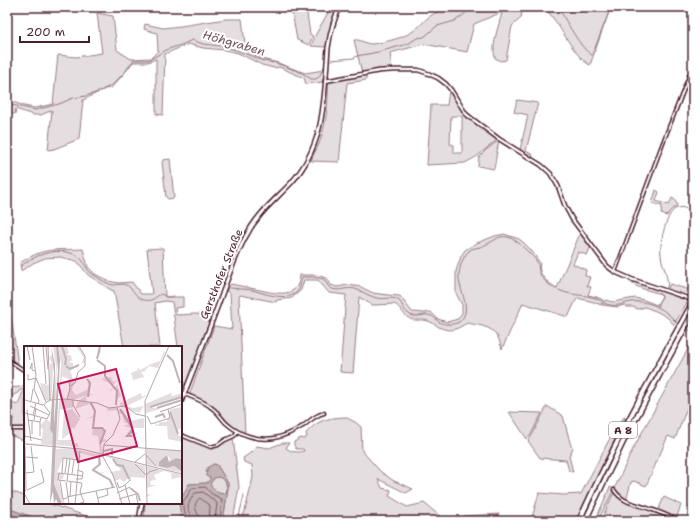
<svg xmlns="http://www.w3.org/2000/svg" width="700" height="528" viewBox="0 0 700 528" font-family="'Shantell Sans',sans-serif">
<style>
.green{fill:#e5dee0;stroke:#987e86;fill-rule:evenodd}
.water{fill:#c1b3b6;stroke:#91787e;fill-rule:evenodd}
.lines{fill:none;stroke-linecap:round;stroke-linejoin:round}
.shore{stroke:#7a5a63;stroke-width:1}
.stream{stroke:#91787e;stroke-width:1}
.minor-casing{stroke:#4a1f2b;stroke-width:5}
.tertiary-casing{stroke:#4a1f2b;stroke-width:5.5}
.secondary-casing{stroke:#4a1f2b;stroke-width:6}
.motorway-casing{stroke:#4a1f2b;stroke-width:7}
.minor{stroke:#fff;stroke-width:2}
.tertiary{stroke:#fff;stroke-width:2.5}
.secondary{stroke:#fff;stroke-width:3}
.motorway{stroke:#fff;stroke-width:4}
.labels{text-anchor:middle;stroke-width:4;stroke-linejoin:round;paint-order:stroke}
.shield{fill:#fff;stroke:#80626b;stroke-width:1}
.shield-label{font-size:10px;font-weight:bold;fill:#4a1f2b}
.street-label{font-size:11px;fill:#4a1f2b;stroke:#fff}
.water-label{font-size:12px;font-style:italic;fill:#74535c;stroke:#fff}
.inset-river{fill:none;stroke:#c1b3b6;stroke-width:2}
.inset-road{fill:none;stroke:#b7a5aa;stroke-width:1}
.view{fill:#c2185b;fill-opacity:0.15;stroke:#c2185b;stroke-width:2}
.inset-edge{fill:none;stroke:#4a1f2b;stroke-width:2}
</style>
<rect width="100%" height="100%" fill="#fff"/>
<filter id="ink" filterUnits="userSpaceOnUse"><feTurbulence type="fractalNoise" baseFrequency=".025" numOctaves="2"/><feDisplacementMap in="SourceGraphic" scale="8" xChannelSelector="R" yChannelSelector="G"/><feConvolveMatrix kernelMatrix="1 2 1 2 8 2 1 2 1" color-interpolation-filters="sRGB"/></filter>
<g filter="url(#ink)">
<g class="green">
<polygon points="291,7 306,7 310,34 313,36 309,45 297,40"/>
<path d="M 331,7 L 339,7 C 333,20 329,33 326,47 L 311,46 L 316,34 Z"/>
<path d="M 455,7 L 523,7 L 521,18 L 512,26 L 506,60 L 501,61 L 495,58 C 491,44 499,26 502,12 L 474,24 L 467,52 L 424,44 L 390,53 L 392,69 L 362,73 L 354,40 C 361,39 365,44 372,44 C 386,42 405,38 416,29 C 422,24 427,17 435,13 C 441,10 449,10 455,7 Z"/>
<path d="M 542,7 L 596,7 L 609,12 L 590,65 C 576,58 563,31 553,18 C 550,14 547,10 542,7 Z"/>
<polygon points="97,13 113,16 117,50 131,59 151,58 158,51 157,33 144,29 145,24 163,28 181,26 226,19 242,19 246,52 262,59 278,63 305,73 324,70 323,82 306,84 304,78 279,67 274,68 262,65 238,53 224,50 203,48 188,44 165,54 163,115 156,114 156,59 148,62 133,62 123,75 111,88 105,89 83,100 79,139 54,149 48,150 52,110 41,115 33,115 16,109 15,114 7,113 7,101 16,103 24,106 35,108 53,104 58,55 76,57 102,53"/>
<path d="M 367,74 L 366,80 L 347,83 L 339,162 L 311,161 C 313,155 316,150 319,144 C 326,125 329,102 328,81 Z"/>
<path d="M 449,90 L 465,115 L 498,139 L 476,157 L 465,163 L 427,165 L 431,105 L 447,105 ZM 451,116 L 462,116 L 462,153 L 454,153 L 454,145 L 450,144 Z"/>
<polygon points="517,100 538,103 526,151 533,155 532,158 520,150 528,115 514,112"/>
<polygon points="499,140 494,169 478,166 479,157 486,150"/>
<polygon points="170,159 174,198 168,199 166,197 162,162 163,160"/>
<polygon points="656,190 659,192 656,201 669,205 672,198 674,199 677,204 677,206 670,211 667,216 661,214 662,206 652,203"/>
<path d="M 581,231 L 591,246 L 587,255 L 578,252 L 573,264 L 586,270 L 585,276 L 590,277 L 587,286 L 591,287 L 588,295 L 597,297 L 603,300 L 601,305 L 594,302 L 577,298 L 568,317 L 523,303 L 502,349 C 500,345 500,340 497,336 C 492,326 477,325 467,323 C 457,329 451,333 439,327 C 435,325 432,322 428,321 C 420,318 416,323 407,317 C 402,313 400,306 394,304 L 376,305 L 372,305 L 359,297 L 353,373 L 340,372 L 346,295 L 329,293 L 318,280 L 304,280 L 301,290 L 292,298 L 277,300 L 276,302 L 240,295 L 239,298 L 245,434 C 229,426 227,419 215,409 C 208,402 198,400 190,394 L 190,393 L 214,326 L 232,329 L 230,293 L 226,291 L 231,284 C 241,286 250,288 260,290 C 276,293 298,300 300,275 L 316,275 L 327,278 L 331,285 L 337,287 L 348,285 L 361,287 L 373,293 L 388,295 L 400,296 L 412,312 L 425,313 L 431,312 L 438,319 L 447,322 L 458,319 L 462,313 L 462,305 L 456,293 L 456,271 L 461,256 L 465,250 L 477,243 L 495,236 L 504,234 L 519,239 L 524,243 L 531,250 L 540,263 C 537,275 548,283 557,288 Z"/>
<path d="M 163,248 L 165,297 L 183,297 L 183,307 L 175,308 L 176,315 L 195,314 L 212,315 L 185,389 L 181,366 L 181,347 L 178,347 L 172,302 L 165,301 L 155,303 L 160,347 L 124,347 L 114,291 L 111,290 L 88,275 L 77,261 L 60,257 L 45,258 L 33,263 L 21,271 L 20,263 C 26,259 33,255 39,253 C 53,248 69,250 83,249 L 88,267 L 95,274 L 108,281 L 119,283 L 132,282 L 141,294 L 152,294 L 147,249 Z"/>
<path d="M 627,279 L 646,286 L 688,301 L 676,321 L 673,318 L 672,318 L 676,322 L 674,325 L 668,318 L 658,312 L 645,307 L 638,309 L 633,307 L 627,307 L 624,305 L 618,307 L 602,305 L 605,300 L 613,302 L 635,298 L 644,300 L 657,305 L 662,296 L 660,294 C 650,290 635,289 627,279 Z"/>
<polygon points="670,284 693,291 693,292 690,298 667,290"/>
<polygon points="7,301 9,301 18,364 7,359"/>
<polygon points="693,338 693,393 675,439 668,436 646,486 634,481 631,482 626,501 620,497 614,490 616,485 634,447 689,347"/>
<polygon points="25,385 25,428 11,428 14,416 8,414 11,403 18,405 24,389 19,391 18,393 13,395 7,412 7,388 20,387"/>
<polygon points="547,406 563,416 571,446 573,448 569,456 573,472 569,471 566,460 540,458 528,441 531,437"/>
<polygon points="509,412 542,413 530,436 527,439"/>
<path d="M 345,417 L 355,422 L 361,427 L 362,451 L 381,472 L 394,481 L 413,489 L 406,493 L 378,479 L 382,488 L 391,490 L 389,496 L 407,507 L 424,503 L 446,521 L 240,521 L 245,511 L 251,486 L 253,476 L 252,465 L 244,462 L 243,458 L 249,454 L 257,446 L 269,448 L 282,443 L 289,443 L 286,448 C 292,452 297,453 304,451 L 303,449 L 296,449 L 294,445 L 294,442 L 301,438 L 304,439 L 307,437 L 306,433 C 318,420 327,418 345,417 Z"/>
<polygon points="624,417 625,418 576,521 531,521 539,493 563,495 581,494 609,440"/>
<polygon points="7,430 25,430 25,441 7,434"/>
<polygon points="181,436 212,448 218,446 225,441 233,438 239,487 233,521 223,521 228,488 228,484 217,465 215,464 208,467 206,471 211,478 207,483 189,484 181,500"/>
<path d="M 218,477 C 226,479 227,484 227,492 C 220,497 213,490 210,484 L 214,478 Z"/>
<polygon points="610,487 614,489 598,521 595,521"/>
<polygon points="7,490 25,496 25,503 47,503 101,521 44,521 7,508"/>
<polygon points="613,494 615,494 623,501 629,503 660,514 676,521 601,521"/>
<polygon points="664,497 681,505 676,519 658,511"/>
<polygon points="145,503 180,503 181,517 186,521 144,521"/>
<polygon points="499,514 494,521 464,521 464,516"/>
</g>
<g class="water">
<path d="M 214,464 L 217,465 L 228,483 L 228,488 L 223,521 L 186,521 L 181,517 L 179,504 L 181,503 C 181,496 186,490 189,484 L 207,483 L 211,478 L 206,476 L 208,467 ZM 218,477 C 226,479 227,484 227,492 C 220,497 214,490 210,484 L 214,478 Z"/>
<polygon points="7,508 44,521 7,521"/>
</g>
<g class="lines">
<g class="shore">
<path d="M 188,521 L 187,518 L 185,514 L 183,501 L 186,498 L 192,488 L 205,487 C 208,489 209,492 212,494 C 215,496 219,497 222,499 L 220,521"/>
<path d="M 193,521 C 193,517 191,516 189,512 C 186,505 191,499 195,493 L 203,492 L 217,503 L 215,521"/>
<path d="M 199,521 C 199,511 190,506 200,498 L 210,506 L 209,521"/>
</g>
<g class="stream">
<path d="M 558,7 C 564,17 582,51 592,55 L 593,53 L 609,12"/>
<polyline points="610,11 611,7"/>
<polyline points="331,60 354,58 357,56 378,52 408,44 417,38 424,37 437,26 455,21 462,16 469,10 477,7"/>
<polyline points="7,104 35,110 59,104 73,98 86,96 98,92 112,85 125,72 132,62 134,60 149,60 168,49 181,45 192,40 203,44 220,46 236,50 263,61 276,63 302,73 311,79 316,79 319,77 324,67"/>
<path d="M 21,266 C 36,254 61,245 79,257 C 86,262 84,269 94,275 C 100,279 107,284 113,285 C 117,285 122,283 126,285 C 134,288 137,303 151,300 C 154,299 157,296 161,294 L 167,297 L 174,296"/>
<path d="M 230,288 C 237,289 245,289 252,290 C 263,293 287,302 297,292 C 301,288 300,282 302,277 L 313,277 L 324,279 C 326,282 327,285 329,287 C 337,294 346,286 355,289 C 363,291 370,297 377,298 C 384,300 392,296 398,300 C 403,303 403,311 409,314 C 416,319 422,314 429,315 C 434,316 436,320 439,322 C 444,325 454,325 459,322 C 474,311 458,289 459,276 C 459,268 463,256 469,251 C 472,248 476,248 480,247 C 486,245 491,242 496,239 C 509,231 521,245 529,253 C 532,256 536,259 537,262 C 539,265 538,268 539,271 C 540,277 547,283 552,287 C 558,290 565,293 572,294 C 582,296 592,295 601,301"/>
<path d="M 667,288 C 670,279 662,266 661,255 C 659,246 665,221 671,213 C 673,210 675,209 678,208 C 683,206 689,210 693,212"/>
<path d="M 604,303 C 615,308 620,304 631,302 C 650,300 665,309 677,323"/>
<polyline points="658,307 658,303 662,297"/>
<polyline points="689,330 693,332"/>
<polyline points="238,521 244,495"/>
</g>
<g class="minor-casing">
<g id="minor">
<polyline points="615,272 662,145 693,66"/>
<polyline points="7,360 16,365 25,371"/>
<path d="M 184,394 C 194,398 204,401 212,408 C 218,412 221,418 226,423 C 239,435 258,441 275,438 C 284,436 295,431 303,426 C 310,421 315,415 324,413"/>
<polyline points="7,429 25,429"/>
<polyline points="181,435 211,447 218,445 225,440 234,436 237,432"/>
<path d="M 614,490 C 624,504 635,503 650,509 C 660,512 670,517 680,521"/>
</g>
</g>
<g class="tertiary-casing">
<polyline id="tertiary" points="325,81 379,71 394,70 418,70 427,73 438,78 446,84 451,90 466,114 471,118 499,139 541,165 550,173 558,186 565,206 572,219 607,266 615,272 631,279 693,300"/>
</g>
<g class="secondary-casing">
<g id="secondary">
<path d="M 181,402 C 195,367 208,332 221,297 C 228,277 235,257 245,238 C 257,214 274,201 291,183 C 326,144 324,97 328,48 C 330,34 333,20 340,7"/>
<polyline points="139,521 142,503"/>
</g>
</g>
<g class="motorway-casing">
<g id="motorway">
<path d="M 579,521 C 613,446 653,374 693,302"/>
<polyline points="585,521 624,440 693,313"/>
</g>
</g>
<use href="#minor" class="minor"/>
<use href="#tertiary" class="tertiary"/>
<use href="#secondary" class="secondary"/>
<use href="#motorway" class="motorway"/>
</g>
</g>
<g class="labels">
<rect class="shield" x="609" y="422" width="28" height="16" rx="3"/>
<g class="shield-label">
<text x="623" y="434">A 8</text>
</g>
<g class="street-label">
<text transform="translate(221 274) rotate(-68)" y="4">Gersthofer Straße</text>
</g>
<g class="water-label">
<text transform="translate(234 43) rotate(16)" y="4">Höhgraben</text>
</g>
</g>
<g transform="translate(24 346)">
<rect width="158" height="158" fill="#fff"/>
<path d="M 29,0 L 32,0 L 33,12 L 32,53 L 30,52 L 32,21 ZM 34,0 L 43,0 L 45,7 L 42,9 L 47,9 L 48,14 L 45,16 L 49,17 L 49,21 L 57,18 L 60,12 L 52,0 L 56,2 L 61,10 L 61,16 L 46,23 L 50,37 L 48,44 L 52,49 L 63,44 L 65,39 L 63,33 L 67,39 L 64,48 L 69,48 L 62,51 L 63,56 L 54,55 L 63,49 L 49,54 L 50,61 L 36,64 L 34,94 L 48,94 L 48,97 L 53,97 L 55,101 L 32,99 L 35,54 L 44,53 L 46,34 L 38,30 L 35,53 L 37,18 ZM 76,0 L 77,5 L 76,8 L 73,14 L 82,21 L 81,31 L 87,31 L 89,36 L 93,34 L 89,39 L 91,42 L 93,39 L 97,50 L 93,52 L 92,61 L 92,45 L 91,43 L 84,44 L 90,42 L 89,39 L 77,33 L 81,32 L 81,21 L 73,14 ZM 140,5 L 141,6 L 134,22 L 125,20 L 120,26 L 117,25 L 120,31 L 109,34 L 107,27 L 114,24 L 114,21 L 116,24 L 127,18 L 136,15 ZM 28,9 L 29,22 L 26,83 L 30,86 L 29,99 L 0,98 L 0,89 L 2,97 L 17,98 L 19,84 L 16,80 L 22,73 L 26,76 L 27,55 L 20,54 L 16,37 L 25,39 L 26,18 L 28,17 L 25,12 ZM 117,47 L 118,51 L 122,49 L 121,51 L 103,60 L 109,62 L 120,60 L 115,67 L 96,60 L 96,57 ZM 147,47 L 148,50 L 158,47 L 158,50 L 126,61 L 136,63 L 122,67 L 121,58 ZM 54,55 L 67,57 L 71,66 L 70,82 L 78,81 L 81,87 L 77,93 L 84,94 L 77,97 L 80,108 L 76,107 L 74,90 L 68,89 L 70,71 L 61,73 L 69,70 L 70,65 L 66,58 L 51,63 ZM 92,61 L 94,65 L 98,63 L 106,75 L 120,72 L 120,82 L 109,82 L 109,90 L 120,93 L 102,90 L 107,82 L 100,80 L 105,78 L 100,76 L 98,68 L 96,68 L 93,64 L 84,65 L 83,62 ZM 158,61 L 158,82 L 153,84 L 155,90 L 158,90 L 158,96 L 144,93 L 143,80 L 132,80 L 131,77 L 134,79 L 136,76 L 143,76 L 143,73 L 148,71 L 145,65 L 147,63 ZM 48,63 L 56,73 L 50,83 L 48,81 L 46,88 L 50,93 L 45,88 L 38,93 L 40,65 ZM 46,102 L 76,109 L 76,119 L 71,121 L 70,126 L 73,125 L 76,127 L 86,124 L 76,128 L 77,131 L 75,127 L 70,126 L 68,124 L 70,121 L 74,119 L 74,112 L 57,107 L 55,107 L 57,111 L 54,114 L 39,112 L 33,126 L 40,128 L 39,133 L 34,134 L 41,158 L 38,158 L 30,138 L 32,103 ZM 123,103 L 158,104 L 158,116 L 157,113 L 152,112 L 145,117 L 146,112 L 143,109 L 135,119 L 143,122 L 150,120 L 158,127 L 122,118 ZM 79,109 L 121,120 L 121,132 L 107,131 L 107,136 L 104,132 L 100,136 L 96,133 L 91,135 L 87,126 L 97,124 L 88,113 ZM 122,120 L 158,129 L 158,131 L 148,133 L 148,136 L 147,127 L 140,125 L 130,129 L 132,134 L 126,135 L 127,139 L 133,139 L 123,142 L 123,148 L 128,149 L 123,150 Z" fill="#e5dee0"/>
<path d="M 27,0 L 31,19 L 30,80 L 34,25 L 32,0 L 34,0 L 36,14 L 30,138 L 38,158 L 34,158 L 32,153 L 30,158 L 29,145 L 26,158 L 29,88 L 26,83 L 30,27 ZM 143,109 L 145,116 L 152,112 L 157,113 L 158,126 L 150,120 L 143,122 L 135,120 L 135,116 Z" fill="#c1b3b6"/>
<path class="inset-river" d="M 38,0 L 42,13 L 41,19M 143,9 L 149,15 L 156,37M 73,13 L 76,0M 73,14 L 81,20 L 81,30 L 93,45 L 92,59M 42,20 L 46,23 L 55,19M 63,33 L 66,37 L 64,51M 67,57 L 71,65 L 69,82 L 78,82 L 81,85 L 76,98M 126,61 L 158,51M 133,62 L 158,54M 96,63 L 109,83M 146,66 L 154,88M 131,71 L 139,68 L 141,72M 108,90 L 103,90 L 109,84M 80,105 L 88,103 L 88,109M 75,110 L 76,118 L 69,124 L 86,134 L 89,141M 89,113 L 93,119 L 99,120 L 105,133M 106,142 L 114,148 L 116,155"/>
<path class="inset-road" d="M 3,0 L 6,14M 8,0 L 12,29 L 10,43M 19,0 L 22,38M 22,0 L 24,23M 24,0 L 26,54M 6,23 L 8,17 L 8,24 L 11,25M 4,28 L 4,34 L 12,32M 12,32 L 22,56M 0,38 L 1,92M 46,40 L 51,37 L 54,26 L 61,20 L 61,10 L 55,0M 10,43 L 15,55 L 14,58M 43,53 L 46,43 L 45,34M 1,54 L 19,59 L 26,54 L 41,53 L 73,57 L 85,62 L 101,60 L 112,68 L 121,70M 49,54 L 49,59 L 56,71M 7,55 L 9,43M 6,60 L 25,69M 93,61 L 96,73 L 89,89 L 80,98 L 79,111 L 89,129 L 98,158M 3,64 L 7,95M 136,66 L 158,58M 1,67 L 23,73 L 26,67 L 20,59M 9,69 L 12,57M 123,70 L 127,78 L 146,72 L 144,63M 4,74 L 16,76 L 17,72M 8,74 L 8,88M 10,74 L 12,62M 1,90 L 18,94M 16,90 L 16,76M 0,98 L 57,103 L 158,128M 80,99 L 158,105M 122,109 L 132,120M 2,111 L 14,112M 111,116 L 121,108M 111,118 L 122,129M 2,127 L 10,126 L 7,100M 38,127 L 39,112 L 54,114M 41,127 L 43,113M 48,128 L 50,114M 122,130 L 125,126 L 134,123M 52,133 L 58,133 L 59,126 L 53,124M 36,135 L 39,153 L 43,152M 42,135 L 34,134 L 35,127 L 59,130M 43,135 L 58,137 L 56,146 L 60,156 L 54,158M 43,135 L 46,113M 42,136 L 45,158M 93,136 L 95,142 L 101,139M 3,144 L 20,136 L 17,123M 72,145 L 75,158M 0,147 L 2,143 L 1,100M 0,147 L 6,158M 93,147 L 106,141M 46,150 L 47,136M 43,151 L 91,141M 74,152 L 84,149 L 83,143M 95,153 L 112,148 L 114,158M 51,158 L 56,105M 106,158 L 101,139 L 106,134M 123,158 L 121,55 L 145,0"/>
<path class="view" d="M 92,23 L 113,100 L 54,116 L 34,38 Z"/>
<rect width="158" height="158" class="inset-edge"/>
</g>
<rect width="700" height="528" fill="none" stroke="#fff" stroke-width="24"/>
<rect x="12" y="12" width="676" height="504" fill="none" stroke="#4a1f2b" stroke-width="1.5" filter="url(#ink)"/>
<path d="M20 36v6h69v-6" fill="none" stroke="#4a1f2b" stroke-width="2"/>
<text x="26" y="36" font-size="12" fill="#4a1f2b" stroke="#ffffff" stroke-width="3" paint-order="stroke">200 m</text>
</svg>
